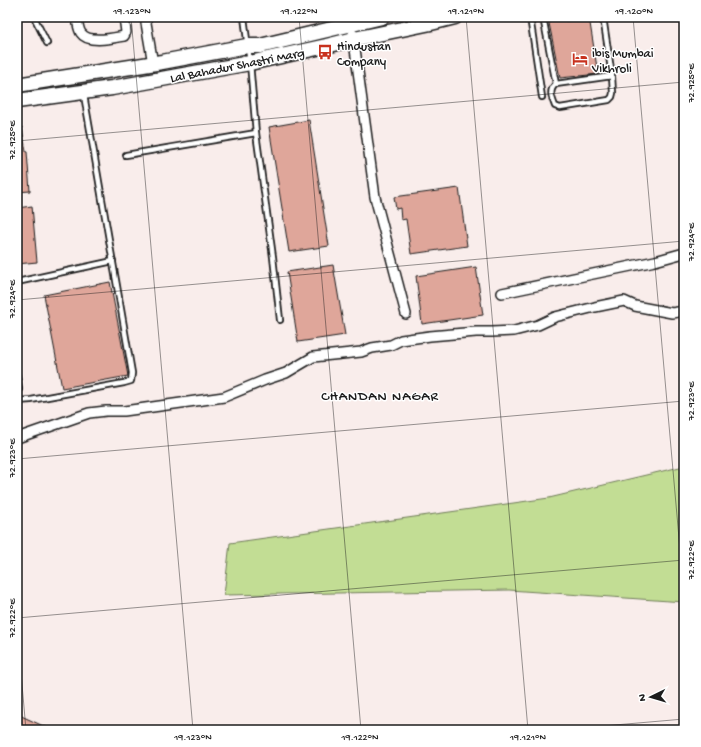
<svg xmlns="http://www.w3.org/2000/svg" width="701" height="747" viewBox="0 0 701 747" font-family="'Gochi Hand',sans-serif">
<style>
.green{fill:#c2dd94;stroke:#6f7c58}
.building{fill:#dfa69a;stroke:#1c1c1c}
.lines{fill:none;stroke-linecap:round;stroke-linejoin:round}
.lane-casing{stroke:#1c1c1c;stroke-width:8}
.street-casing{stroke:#1c1c1c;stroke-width:12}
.primary-casing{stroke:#1c1c1c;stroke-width:17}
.lane{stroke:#fff;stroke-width:4.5}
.street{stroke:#fff;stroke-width:9}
.primary{stroke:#fff;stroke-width:14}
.ticks{fill:none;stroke:#1c1c1c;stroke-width:1;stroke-opacity:0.45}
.labels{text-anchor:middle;stroke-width:3;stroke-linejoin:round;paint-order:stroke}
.poi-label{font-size:13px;fill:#1c1c1c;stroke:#fff;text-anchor:start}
.street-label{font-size:13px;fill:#1c1c1c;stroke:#fff}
.neighbourhood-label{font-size:14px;letter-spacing:1px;fill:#1c1c1c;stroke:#fff}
.neatline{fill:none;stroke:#1c1c1c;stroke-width:1.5}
.ticks-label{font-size:10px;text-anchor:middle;fill:#1c1c1c}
</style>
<rect width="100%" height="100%" fill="#f9edeb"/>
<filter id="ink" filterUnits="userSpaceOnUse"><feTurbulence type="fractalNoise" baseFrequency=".025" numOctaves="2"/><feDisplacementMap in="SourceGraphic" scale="8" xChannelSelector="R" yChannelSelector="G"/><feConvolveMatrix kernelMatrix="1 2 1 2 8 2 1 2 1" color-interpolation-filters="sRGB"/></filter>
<g filter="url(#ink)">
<polygon class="green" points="684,466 684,602 509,590 224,595 230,543 549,498"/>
<g class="building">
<polygon points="549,17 566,17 566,21 589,17 598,74 560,78 549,23"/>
<polygon points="309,120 329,246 289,252 269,127"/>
<polygon points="17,127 22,127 26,152 27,152 30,191 17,192"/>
<polygon points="459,188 467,246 411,254 406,219 401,220 400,208 396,209 394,197"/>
<polygon points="32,206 37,262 17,264 17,208"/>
<polygon points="333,265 345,335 298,342 287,272"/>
<polygon points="476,267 483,315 422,324 416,276"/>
<polygon points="110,282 128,376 62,388 44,295"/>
<polygon points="17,714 52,730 17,730"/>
</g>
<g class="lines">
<g class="lane-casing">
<g id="lane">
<polyline points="34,17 47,43"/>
<polyline points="244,17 250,63 256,133 273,257 280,320"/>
<polyline points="530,17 542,97"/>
<polyline points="543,17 556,84"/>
<path d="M 603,17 L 612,76 L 613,93 L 612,97 L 609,100 L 560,108 L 555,106 C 552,98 548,90 556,84 L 612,76"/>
<polyline points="126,155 256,133"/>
<polyline points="17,282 113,261"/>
<polyline points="17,376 19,389"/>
<polyline points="17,401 31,400 124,383 131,381 132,373 84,95"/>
</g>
</g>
<g class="street-casing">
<g id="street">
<path d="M 76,17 C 78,21 78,29 81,33 C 88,44 113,38 124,36 L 126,32 L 124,17"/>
<polyline points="145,17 153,64"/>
<polyline points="353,34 375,197 406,314"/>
<polyline points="502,293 655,261 684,253"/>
<polyline points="17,438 89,413 106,411 124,411 224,397 265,380 286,373 313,357 361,352 372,348 391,345 401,340 430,336 476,332 492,332 514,331 538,325 555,317 595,307 624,301 635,306 672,313 684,311"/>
</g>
</g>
<g class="primary-casing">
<g id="primary">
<polyline points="17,85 162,62 247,46 260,46 382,17"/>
<polyline points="17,101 112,88 250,63 326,46 354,39 431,23 455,17"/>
</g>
</g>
<use href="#lane" class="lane"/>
<use href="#street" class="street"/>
<use href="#primary" class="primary"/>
</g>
</g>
<path class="ticks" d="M 131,17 L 193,730M 299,17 L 361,730M 466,17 L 528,730M 633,17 L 684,595M 17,141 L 684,82M 17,300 L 684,241M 17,459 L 684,401M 17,618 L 684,560M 17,627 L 26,730M 557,730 L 684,719"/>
<defs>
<g id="bus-bare" transform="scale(1.2)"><path d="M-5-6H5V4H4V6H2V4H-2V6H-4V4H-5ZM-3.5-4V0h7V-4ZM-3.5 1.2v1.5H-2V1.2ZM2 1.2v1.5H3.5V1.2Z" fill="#c8321e" stroke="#fff" stroke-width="2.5" paint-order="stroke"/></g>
<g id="hotel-bare" transform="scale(1.2)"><path d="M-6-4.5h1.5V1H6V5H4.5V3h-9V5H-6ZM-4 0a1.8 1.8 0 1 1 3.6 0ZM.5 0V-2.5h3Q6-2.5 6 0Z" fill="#c8321e" stroke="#fff" stroke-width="2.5" paint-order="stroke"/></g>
</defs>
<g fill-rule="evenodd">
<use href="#bus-bare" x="325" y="52"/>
<use href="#hotel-bare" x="580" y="59"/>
</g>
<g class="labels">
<g class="poi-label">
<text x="337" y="50">Hindustan<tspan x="337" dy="15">Company</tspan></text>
<text x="592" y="57">ibis Mumbai<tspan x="592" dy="15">Vikhroli</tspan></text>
</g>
<g class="street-label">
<text transform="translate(237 64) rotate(-11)" y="5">Lal Bahadur Shastri Marg</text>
</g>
<g class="neighbourhood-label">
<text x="380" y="400">CHANDAN NAGAR</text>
</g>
</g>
<rect width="701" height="747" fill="none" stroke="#fff" stroke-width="44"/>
<g transform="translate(651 697) rotate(265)" stroke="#ffffff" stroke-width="3" paint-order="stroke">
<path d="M0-3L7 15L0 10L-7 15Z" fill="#1c1c1c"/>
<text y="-6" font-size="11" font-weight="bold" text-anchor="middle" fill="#1c1c1c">N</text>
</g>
<rect x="22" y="22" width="657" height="703" class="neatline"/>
<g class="ticks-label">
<text x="132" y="14">19.123°N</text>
<text x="299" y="14">19.122°N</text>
<text x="466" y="14">19.121°N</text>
<text x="634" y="14">19.120°N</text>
<text transform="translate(690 83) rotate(-90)" y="4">72.925°E</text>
<text transform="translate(11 140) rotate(-90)" y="4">72.925°E</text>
<text transform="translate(690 242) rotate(-90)" y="4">72.924°E</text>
<text transform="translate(11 299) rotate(-90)" y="4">72.924°E</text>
<text transform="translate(690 401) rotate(-90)" y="4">72.923°E</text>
<text transform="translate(11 458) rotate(-90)" y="4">72.923°E</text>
<text transform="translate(690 560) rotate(-90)" y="4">72.922°E</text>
<text transform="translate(11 618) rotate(-90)" y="4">72.922°E</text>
<text x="193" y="740">19.123°N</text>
<text x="360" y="740">19.122°N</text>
<text x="528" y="740">19.121°N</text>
</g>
</svg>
